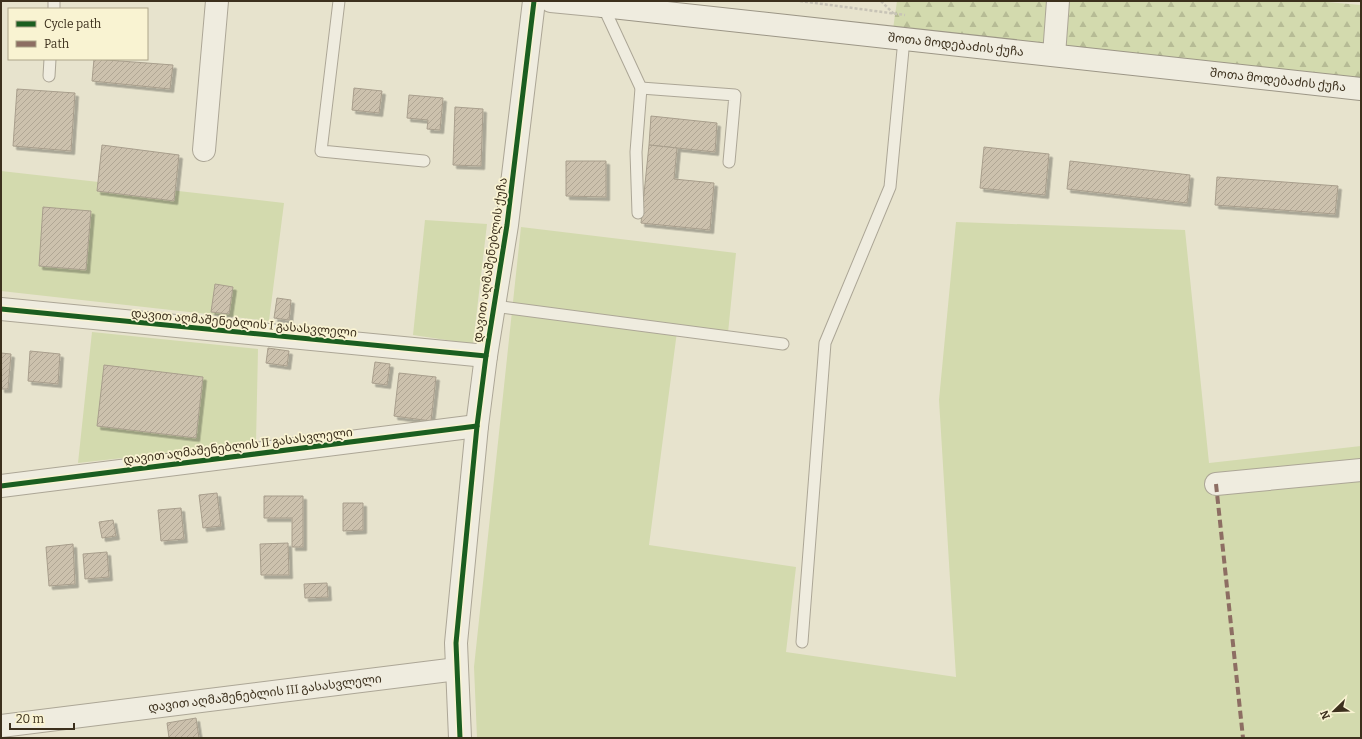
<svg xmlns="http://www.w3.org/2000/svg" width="1362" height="739" viewBox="0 0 1362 739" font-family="Bitter,'Noto Sans Georgian',serif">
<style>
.grass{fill:#d3daae}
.forest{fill:url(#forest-firs)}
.building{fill:url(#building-hatch);stroke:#a89e8c;filter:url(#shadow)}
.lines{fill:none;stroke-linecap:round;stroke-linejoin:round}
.service-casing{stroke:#aca696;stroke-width:13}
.minor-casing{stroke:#aca696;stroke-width:24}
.tertiary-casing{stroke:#aca696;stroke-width:24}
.secondary-casing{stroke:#9c9686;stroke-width:24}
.path{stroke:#c7c3b6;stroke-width:2.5;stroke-dasharray:3 2;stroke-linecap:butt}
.service{stroke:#efecdf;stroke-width:11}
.minor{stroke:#efecdf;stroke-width:22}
.tertiary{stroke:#efecdf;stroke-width:22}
.secondary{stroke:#efecdf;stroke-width:22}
.quiet{stroke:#8d6e63;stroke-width:4;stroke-dasharray:8 4;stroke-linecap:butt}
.cycleway-casing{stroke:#f9f3d2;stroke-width:8}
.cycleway{stroke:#1b5e20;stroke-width:5}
.labels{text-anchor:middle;stroke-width:3.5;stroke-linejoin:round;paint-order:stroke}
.street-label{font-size:12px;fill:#3c301d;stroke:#f9f3d2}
</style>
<defs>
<pattern id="forest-firs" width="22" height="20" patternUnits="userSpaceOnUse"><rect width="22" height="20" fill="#d3daae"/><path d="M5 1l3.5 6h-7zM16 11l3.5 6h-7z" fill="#b6bb95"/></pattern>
<pattern id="building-hatch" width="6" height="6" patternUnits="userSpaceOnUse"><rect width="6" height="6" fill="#ccc1ad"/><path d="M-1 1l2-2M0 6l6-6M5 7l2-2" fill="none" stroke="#b0a694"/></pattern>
<filter id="shadow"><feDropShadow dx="3.5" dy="3.5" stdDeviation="0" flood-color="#0004"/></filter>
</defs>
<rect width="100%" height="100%" fill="#e7e3cd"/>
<g class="grass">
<polygon points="1,171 284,203 269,321 1,291"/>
<polygon points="425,220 487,224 473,344 413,335"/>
<polygon points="956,222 1185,230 1209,463 1361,446 1361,738 477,738 474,667 521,227 736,253 728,333 678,324 649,545 796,567 786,652 956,677 939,400"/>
<polygon points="92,332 258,349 256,443 78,463"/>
</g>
<polygon class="forest" points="897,1 1315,1 1361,5 1361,78 893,29"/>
<g class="building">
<polygon points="94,59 173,65 170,89 92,81"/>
<polygon points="354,88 382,91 379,113 352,110"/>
<polygon points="17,89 75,93 71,151 13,146"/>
<polygon points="409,95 443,98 440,130 427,129 428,120 407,118"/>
<polygon points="455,107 483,109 481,166 453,165"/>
<polygon points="651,116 717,123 715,152 649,145"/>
<polygon points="102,145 179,155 174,201 97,191"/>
<polygon points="649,145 677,148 674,179 714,183 710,230 641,223"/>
<polygon points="984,147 1049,154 1045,195 980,188"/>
<polygon points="566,161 606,161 606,197 566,196"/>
<polygon points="1070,161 1190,175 1187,203 1067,189"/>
<polygon points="1217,177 1338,186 1335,214 1215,205"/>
<polygon points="43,207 91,211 86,270 39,266"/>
<polygon points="215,284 233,287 229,314 211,312"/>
<polygon points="277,298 291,300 289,320 274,318"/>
<polygon points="268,348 289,351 287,366 266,363"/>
<polygon points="30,351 60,354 58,384 28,381"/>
<polygon points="1,353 11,354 8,389 1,389"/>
<polygon points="375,362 390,364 387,385 372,383"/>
<polygon points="104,365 203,377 196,438 97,426"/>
<polygon points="399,373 436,377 431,421 394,416"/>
<polygon points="217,493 221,526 203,528 199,495"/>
<polygon points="264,496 303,496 303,547 292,547 292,518 264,518"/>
<polygon points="343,503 363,503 363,530 343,531"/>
<polygon points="181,508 184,539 161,541 158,510"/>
<polygon points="113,520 116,536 102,538 99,522"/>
<polygon points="288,543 289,575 261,575 260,544"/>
<polygon points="73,544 75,584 49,586 46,547"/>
<polygon points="107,552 109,577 85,579 83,554"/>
<polygon points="327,583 328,597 305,598 304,584"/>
<polygon points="196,718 199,738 169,738 167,723"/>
</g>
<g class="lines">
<g class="service-casing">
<g id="service">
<polyline points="339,1 321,151 424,161"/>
<polyline points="603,6 641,88 636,152 638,213"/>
<polyline points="54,9 54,1"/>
<polyline points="49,76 50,59"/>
<polyline points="641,88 735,95 729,162"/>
<polyline points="494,306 783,344"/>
<polyline points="802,642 825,343 890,187 904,39"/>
</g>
</g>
<g class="minor-casing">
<g id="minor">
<polyline points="1054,55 1058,1"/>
<polyline points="204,150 217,1"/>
<polyline points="1,309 486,356"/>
<polyline points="1216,484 1361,470"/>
<polyline points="1,486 477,426"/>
<path id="s1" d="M 1,726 L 457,669"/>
<polyline points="460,738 456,643 477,426 486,356 507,225 534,1"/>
</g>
</g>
<g class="tertiary-casing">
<polyline id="tertiary" points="551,1 603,6"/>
</g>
<g class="secondary-casing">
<g id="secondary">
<path id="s2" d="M 603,1 L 603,6 L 1361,89"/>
</g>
</g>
<g class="path">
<polyline points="800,1 905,15"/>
<polyline points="881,1 894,14"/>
</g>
<use href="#service" class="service"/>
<use href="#minor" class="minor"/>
<use href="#tertiary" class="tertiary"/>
<use href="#secondary" class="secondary"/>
<polyline class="quiet" points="1216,484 1243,738"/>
<g class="cycleway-casing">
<g id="cycleway">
<polyline points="1,309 486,356"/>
<polyline points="1,486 477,426"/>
<polyline points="460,738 456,643 477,426 486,356 507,225 534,1"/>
</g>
</g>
<use href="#cycleway" class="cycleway"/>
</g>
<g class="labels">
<g class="street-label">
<text dy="4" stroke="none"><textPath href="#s2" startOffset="360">შოთა მოდებაძის ქუჩა</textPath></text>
<text dy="4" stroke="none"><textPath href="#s2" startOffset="684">შოთა მოდებაძის ქუჩა</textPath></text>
<text transform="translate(490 260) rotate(-81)" y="4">დავით აღმაშენებლის ქუჩა</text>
<text transform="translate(244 323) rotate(5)" y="4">დავით აღმაშენებლის I გასასვლელი</text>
<text transform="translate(238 446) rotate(-7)" y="4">დავით აღმაშენებლის II გასასვლელი</text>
<text dy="4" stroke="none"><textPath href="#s1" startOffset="266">დავით აღმაშენებლის III გასასვლელი</textPath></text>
</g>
</g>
<rect width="1362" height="739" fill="none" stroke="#3c301d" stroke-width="4"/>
<rect x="8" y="8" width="140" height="52" fill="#f9f3d2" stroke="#ada58a"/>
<rect x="16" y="21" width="20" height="6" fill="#1b5e20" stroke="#ada58a"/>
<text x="44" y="28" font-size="12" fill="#3c301d">Cycle path</text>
<rect x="16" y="41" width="20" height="6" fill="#8d6e63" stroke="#ada58a"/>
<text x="44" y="48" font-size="12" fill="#3c301d">Path</text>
<g transform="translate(1334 711) rotate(247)" stroke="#f9f3d2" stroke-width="3" paint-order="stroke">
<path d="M0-3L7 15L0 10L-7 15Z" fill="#3c301d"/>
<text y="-6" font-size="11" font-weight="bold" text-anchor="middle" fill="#3c301d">N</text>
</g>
<path d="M10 723v6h64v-6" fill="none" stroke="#3c301d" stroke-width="2"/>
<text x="16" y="723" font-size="12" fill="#3c301d" stroke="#f9f3d2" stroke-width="3" paint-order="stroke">20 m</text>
</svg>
